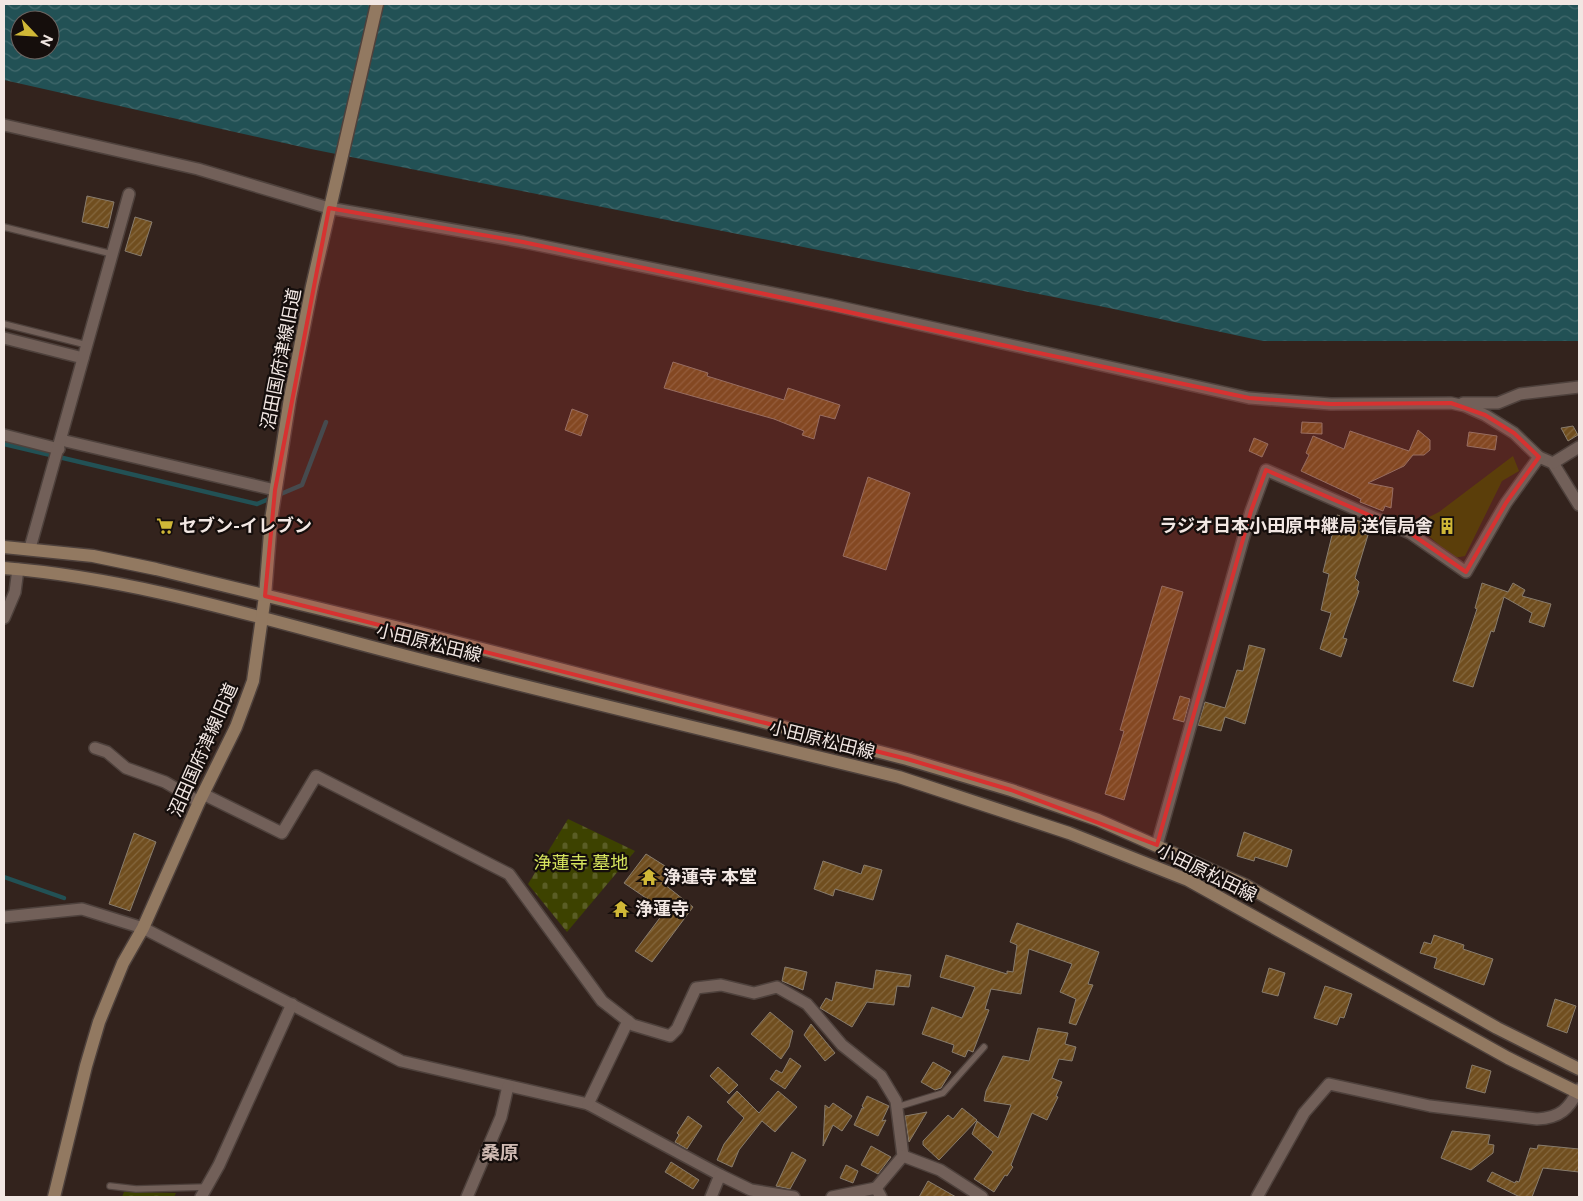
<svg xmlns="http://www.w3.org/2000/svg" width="1583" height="1201" viewBox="0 0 1583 1201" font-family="'Public Sans','Noto Sans JP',sans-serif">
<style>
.grass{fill:#3d4200}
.cemetery{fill:url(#cemetery-stones)}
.park{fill:url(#park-crowns)}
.water{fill:url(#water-waves);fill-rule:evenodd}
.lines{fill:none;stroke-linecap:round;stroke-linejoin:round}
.stream{stroke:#225155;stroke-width:4.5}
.building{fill:url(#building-hatch);stroke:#887c6d}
.lane-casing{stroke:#4e413c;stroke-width:8}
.street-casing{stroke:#4e413c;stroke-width:14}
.secondary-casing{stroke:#4e413c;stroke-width:15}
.lane{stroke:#726059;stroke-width:5.5}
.street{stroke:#726059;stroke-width:11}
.secondary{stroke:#927961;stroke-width:12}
.marked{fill:#d73231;fill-opacity:0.2;stroke:#d73231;stroke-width:4;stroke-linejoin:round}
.labels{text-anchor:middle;stroke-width:4.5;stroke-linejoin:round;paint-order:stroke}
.street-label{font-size:18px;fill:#f2e7e3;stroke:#150e0c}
.poi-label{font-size:18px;font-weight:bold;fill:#f2e7e3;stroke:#150e0c;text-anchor:start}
.park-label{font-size:18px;fill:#d6e45d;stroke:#150e0c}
.neighbourhood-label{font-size:19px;font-weight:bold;fill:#cfbab2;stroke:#150e0c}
</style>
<defs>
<pattern id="cemetery-stones" width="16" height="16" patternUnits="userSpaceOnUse" patternTransform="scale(1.25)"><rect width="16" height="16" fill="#3d4200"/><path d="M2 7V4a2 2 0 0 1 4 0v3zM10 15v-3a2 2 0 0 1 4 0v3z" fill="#5a5d25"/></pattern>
<pattern id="park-crowns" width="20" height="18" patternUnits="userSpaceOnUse" patternTransform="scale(1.25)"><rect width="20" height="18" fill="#3d4200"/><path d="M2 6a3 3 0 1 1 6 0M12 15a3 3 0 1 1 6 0" fill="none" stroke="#5a5d25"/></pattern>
<pattern id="water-waves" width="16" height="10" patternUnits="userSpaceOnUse" patternTransform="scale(1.25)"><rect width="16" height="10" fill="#225155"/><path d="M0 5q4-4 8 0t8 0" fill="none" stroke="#436a6d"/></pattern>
<pattern id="building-hatch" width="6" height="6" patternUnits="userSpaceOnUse" patternTransform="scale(1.25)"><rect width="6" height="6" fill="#704e1f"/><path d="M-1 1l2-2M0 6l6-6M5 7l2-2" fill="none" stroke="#85683f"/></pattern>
</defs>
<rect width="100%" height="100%" fill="#33231d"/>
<polygon class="grass" points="1513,456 1519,471 1502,481 1465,556 1454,558 1415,524 1439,512"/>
<polygon class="cemetery" points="568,819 635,851 567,932 528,884"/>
<polygon class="park" points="124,1192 176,1193 174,1197 122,1197"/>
<path class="water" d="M 4,4 L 1579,4 L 1579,341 L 1263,341 L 1109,308 L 311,149 L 4,80 ZM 20,20 L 50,20 L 50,50 L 20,50 Z"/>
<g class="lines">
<g class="stream">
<polyline points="4,444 257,504 302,485 326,422"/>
<polyline points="4,877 64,898"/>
</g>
</g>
<g class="building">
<polygon points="87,196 114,202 108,228 82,222"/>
<polygon points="135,217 152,222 141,256 125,251"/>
<polygon points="673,362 708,373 707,376 784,400 788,388 840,405 835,419 820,415 814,439 802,435 804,431 774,419 664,388"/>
<polygon points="572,409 588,415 581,436 565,430"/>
<polygon points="1302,422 1322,423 1322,434 1301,433"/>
<polygon points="1573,426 1578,435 1568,441 1561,428"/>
<polygon points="1418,430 1430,440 1430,450 1424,455 1413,455 1404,466 1368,483 1393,488 1391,508 1385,506 1383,511 1360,502 1361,499 1301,471 1309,455 1306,453 1313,436 1344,449 1350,431 1409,451"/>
<polygon points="1469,432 1497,436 1495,450 1467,446"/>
<polygon points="1254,438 1268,444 1262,457 1249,451"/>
<polygon points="868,477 910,493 886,570 843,556"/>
<polygon points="1337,515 1363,522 1360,533 1368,535 1355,578 1359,582 1357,590 1359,591 1343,638 1347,639 1341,657 1320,649 1331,613 1321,610 1329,574 1323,572"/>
<polygon points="1482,583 1508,592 1513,583 1525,590 1522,596 1551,604 1544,627 1529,622 1532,613 1504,597 1494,632 1491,631 1473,687 1453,681 1477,609 1475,608"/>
<polygon points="1162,586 1183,592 1124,800 1105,794 1124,731 1120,730"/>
<polygon points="1249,645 1265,649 1245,724 1225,717 1221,731 1198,725 1205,702 1225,708 1237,670 1243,671"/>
<polygon points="1180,696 1190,699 1184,722 1173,719"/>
<polygon points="1244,832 1292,850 1287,867 1255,857 1254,861 1237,856"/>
<polygon points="134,833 156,842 130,911 109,904"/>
<polygon points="646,854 673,871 664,884 693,907 652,962 635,951 665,911 624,883"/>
<polygon points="823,861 861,874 864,865 882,870 873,900 835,889 833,896 814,889"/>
<polygon points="1017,923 1099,952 1088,984 1093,985 1076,1025 1069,1023 1076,999 1060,992 1072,964 1029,949 1021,994 991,989 985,1009 989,1010 973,1052 968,1050 965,1057 952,1052 954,1045 922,1034 932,1007 962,1018 975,987 940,977 946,955 1007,974 1007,971 1013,972 1017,945 1010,942"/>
<polygon points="1434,935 1464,945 1463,949 1493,959 1484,985 1434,968 1437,958 1420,953 1424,942 1431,944"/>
<polygon points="785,967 807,972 803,990 782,981"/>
<polygon points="1269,968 1285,973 1278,996 1262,992"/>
<polygon points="876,970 911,975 909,987 897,986 894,1005 867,1002 852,1027 820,1008 826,998 832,1001 836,982 873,989"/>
<polygon points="1325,986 1352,994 1344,1018 1340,1017 1337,1025 1314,1018"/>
<polygon points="1555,999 1576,1006 1567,1033 1547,1026"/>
<polygon points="770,1012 793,1031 789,1047 781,1059 751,1034"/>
<polygon points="811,1024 835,1053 825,1061 804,1035"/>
<polygon points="1038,1028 1068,1033 1065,1044 1076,1047 1072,1061 1059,1059 1052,1078 1062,1082 1056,1096 1058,1097 1047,1120 1032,1113 1011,1165 1013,1167 1007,1176 1005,1175 994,1192 974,1179 993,1152 972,1134 977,1121 998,1138 1011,1105 984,1101 986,1091 1003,1056 1029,1061"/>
<polygon points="790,1058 801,1066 785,1089 770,1079 776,1070 782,1073"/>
<polygon points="933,1062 951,1072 941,1088 935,1090 921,1082"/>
<polygon points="1472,1065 1491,1071 1485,1093 1466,1088"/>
<polygon points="718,1067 738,1085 729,1094 710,1076"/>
<polygon points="737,1091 759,1113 778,1091 797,1107 775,1132 762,1121 739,1150 732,1167 717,1160 724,1144 744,1118 727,1102"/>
<polygon points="867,1096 889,1106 882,1121 886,1120 878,1136 854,1125 862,1108 864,1108 862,1106"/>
<polygon points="833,1103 852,1116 842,1131 833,1125 823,1146 825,1105 829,1108"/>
<polygon points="962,1108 977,1120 939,1160 923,1145 923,1141 948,1115 953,1119"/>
<polygon points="927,1112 909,1142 905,1116"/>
<polygon points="688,1116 702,1126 687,1149 675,1142 679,1135 677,1133"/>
<polygon points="1452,1131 1490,1135 1488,1144 1494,1145 1493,1153 1471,1170 1441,1158"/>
<polygon points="1538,1145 1579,1149 1579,1172 1543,1168 1532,1197 1520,1197 1487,1181 1492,1172 1515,1183 1516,1181 1519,1182 1530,1148 1537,1149"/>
<polygon points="871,1146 891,1157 878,1174 861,1165"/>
<polygon points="792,1152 806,1160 790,1189 776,1186"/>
<polygon points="671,1162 699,1180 693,1189 665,1172"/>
<polygon points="846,1165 858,1171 853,1183 840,1178"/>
<polygon points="928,1181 956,1197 919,1197"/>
</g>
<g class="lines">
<g class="lane-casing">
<g id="lane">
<polyline points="4,227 112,254"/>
<polyline points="4,324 87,345"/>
<polyline points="897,1107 943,1093 984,1047"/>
<polyline points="110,1186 136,1189 207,1187"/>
</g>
</g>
<g class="street-casing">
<g id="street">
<polyline points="4,125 198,169 329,208 523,242 831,305 1249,398 1331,404 1451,403 1465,406 1485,415 1514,433 1539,457 1553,463 1579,505"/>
<polyline points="4,338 83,358"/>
<polyline points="1463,403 1498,403 1520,394 1579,387"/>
<polyline points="4,435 59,449"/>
<polyline points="61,440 275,490"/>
<polyline points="1553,463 1579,447"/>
<polyline points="30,548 129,194"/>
<polyline points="4,618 15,592 18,569"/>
<polyline points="95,748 107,752 126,768 165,782 199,802"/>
<polyline points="203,794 282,833 316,776 509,874 602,1001 633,1025 670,1036 677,1029 696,988 721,985 754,993 777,987 807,1004 842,1045 881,1076 896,1101 903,1156 876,1188"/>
<polyline points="1157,845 1251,511 1266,470 1410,533 1466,572 1506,503 1539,457"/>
<polyline points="4,917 82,909 143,928 401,1061 588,1104 720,1175"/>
<polyline points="588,1104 628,1021"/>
<polyline points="903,1156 940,1170 982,1197"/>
<polyline points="201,1197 219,1165 292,1004"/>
<polyline points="467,1197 501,1117 508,1086"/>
<polyline points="711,1197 720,1175 751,1190 794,1197"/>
<polyline points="832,1197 876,1188 881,1197"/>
<path d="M 1257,1197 L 1304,1113 L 1329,1084 L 1430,1106 L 1537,1119 C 1560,1118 1569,1109 1579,1089"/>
</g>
</g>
<g class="secondary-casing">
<g id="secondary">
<polyline points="4,547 93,556 156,569 420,633 907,759 1011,790 1098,820 1245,885 1497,1028 1579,1069"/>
<path d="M 4,568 C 142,579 276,623 410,657 C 572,699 736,737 899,777 L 1069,833 L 1188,880 L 1508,1058 L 1579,1093"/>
<polyline points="54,1197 86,1066 99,1022 123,963 143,928 199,802 236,727 253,681 265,596 271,520 290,398 312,286 377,4"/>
</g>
</g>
<use href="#lane" class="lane"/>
<use href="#street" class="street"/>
<use href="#secondary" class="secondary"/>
</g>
<path class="marked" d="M 329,208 L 523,242 L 1249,398 L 1331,404 L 1451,403 L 1485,415 L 1514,433 L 1539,457 L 1506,503 L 1466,572 L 1410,533 L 1266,470 L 1251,511 L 1157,845 L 1011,790 L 907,759 L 265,596 L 275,490 Z"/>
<defs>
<g id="supermarket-bare" transform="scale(1.35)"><path d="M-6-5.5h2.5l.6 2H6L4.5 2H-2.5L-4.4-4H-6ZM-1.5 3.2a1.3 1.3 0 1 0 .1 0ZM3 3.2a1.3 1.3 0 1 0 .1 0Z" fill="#d0b837" stroke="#150e0c" stroke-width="2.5" paint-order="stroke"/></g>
<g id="building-bare" transform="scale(1.35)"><path d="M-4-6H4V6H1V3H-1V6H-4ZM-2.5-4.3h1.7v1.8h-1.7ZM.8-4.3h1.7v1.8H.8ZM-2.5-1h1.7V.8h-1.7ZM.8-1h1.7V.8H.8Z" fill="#d0b837" stroke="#150e0c" stroke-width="2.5" paint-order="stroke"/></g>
<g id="temple-bare" transform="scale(1.35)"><path d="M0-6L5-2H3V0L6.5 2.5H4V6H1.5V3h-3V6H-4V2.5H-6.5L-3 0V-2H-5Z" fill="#d0b837" stroke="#150e0c" stroke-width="2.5" paint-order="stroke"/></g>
</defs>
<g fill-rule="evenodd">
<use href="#supermarket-bare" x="165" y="526"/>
<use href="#building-bare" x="1447" y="526"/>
<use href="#temple-bare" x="649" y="877"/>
<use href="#temple-bare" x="621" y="909"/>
</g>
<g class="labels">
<g class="street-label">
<text transform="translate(281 359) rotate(-79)" y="6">沼田国府津線旧道</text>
<text transform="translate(429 643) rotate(14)" y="6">小田原松田線</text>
<text transform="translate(822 740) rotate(14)" y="6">小田原松田線</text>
<text transform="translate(203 750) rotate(-66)" y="6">沼田国府津線旧道</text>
<text transform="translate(1207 873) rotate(26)" y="6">小田原松田線</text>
</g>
<g class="poi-label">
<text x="179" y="532">セブン-イレブン</text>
<text x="1433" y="532" text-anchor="end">ラジオ日本小田原中継局 送信局舎</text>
<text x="663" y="883">浄蓮寺 本堂</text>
<text x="635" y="915">浄蓮寺</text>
</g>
<g class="park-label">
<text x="581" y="869">浄蓮寺 墓地</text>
</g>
<g class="neighbourhood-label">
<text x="500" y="1159">桑原</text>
</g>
</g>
<rect width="1583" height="1201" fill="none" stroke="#f2e7e3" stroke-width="10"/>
<g transform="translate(35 35) rotate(115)"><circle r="24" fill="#150e0c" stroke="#6d6562"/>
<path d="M0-4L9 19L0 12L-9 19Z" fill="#d0b837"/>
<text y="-8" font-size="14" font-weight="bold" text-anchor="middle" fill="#f2e7e3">N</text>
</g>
</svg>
